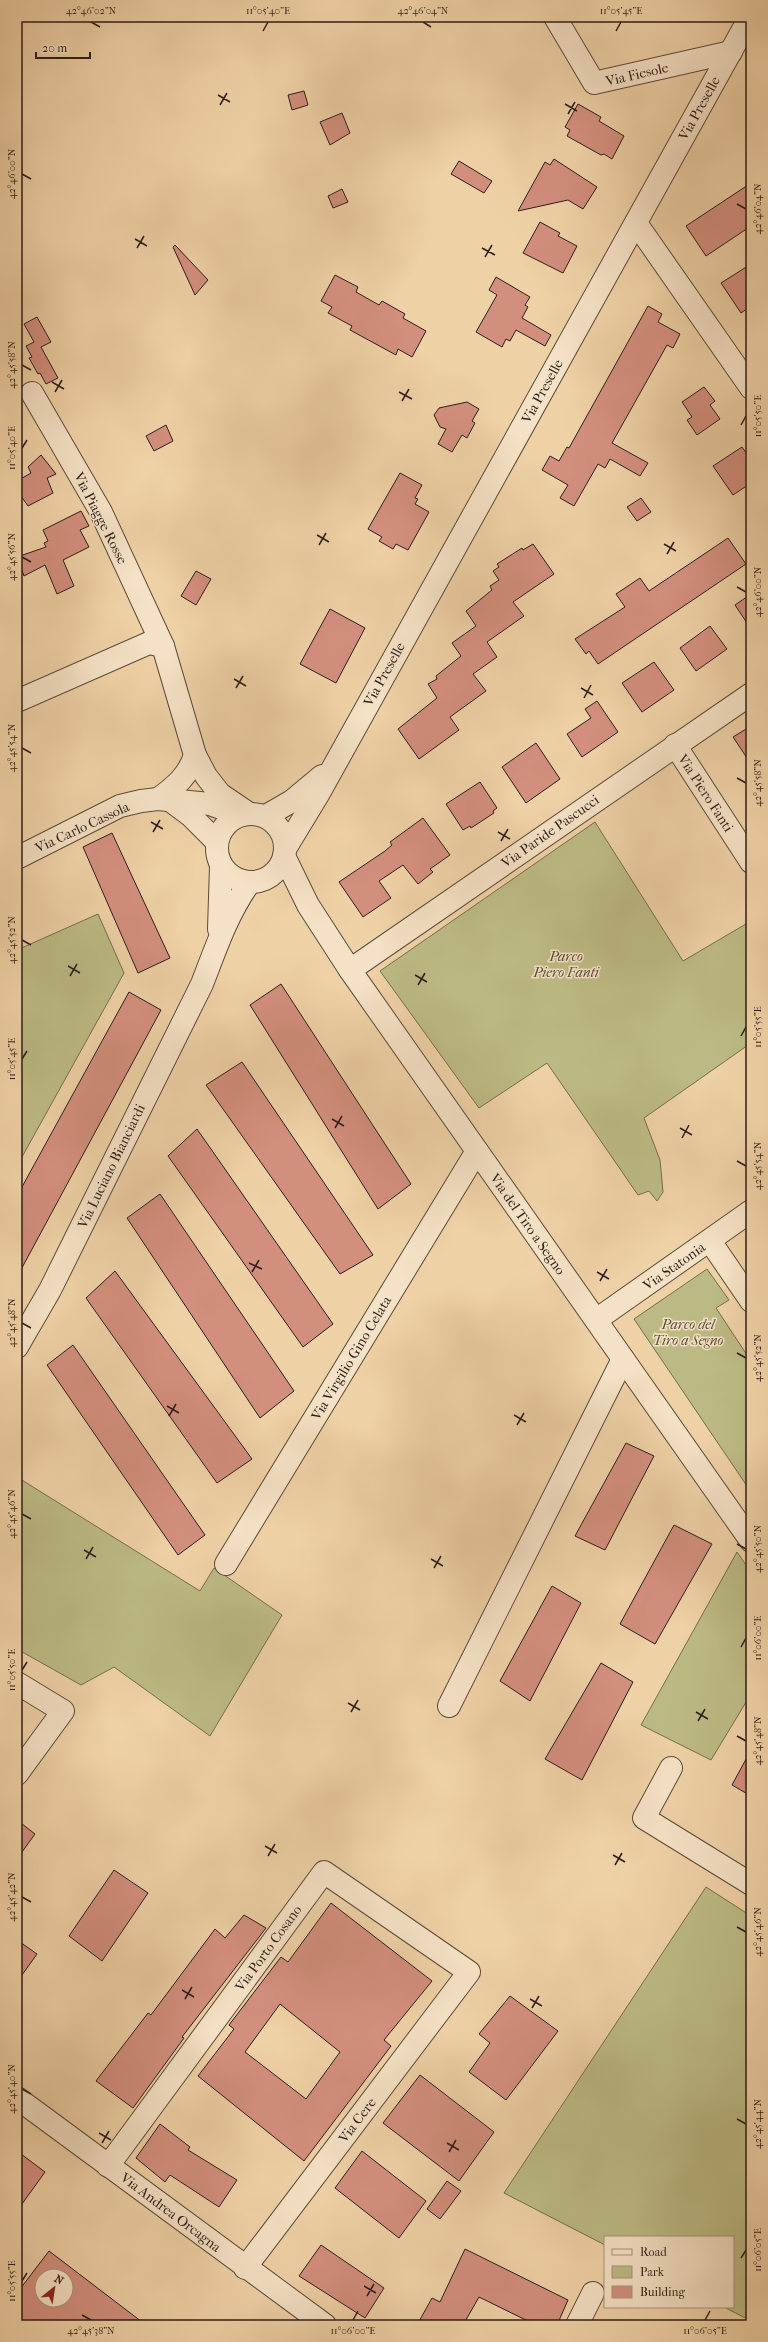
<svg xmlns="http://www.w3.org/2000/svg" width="768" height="2342" viewBox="0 0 768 2342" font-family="'IM FELL French Canon',serif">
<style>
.green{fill:#bcba84;stroke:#746c4e}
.building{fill:#d38f7e;stroke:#2c1d17;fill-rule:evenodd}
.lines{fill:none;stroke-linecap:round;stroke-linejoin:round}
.minor-casing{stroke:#5d4a3b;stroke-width:24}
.minor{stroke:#f5e1c5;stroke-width:22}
.ticks{fill:none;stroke:#2c1d17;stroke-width:1.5}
.labels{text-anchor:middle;stroke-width:3;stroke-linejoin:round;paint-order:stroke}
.street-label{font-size:14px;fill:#2c1d17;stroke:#f5e1c5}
.park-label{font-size:14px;font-style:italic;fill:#574c38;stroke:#f5e1c5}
.neatline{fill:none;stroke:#2c1d17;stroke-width:1.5}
.ticks-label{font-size:10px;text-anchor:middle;fill:#2c1d17}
</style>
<rect width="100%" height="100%" fill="#efd1a6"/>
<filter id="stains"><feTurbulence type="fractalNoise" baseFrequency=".005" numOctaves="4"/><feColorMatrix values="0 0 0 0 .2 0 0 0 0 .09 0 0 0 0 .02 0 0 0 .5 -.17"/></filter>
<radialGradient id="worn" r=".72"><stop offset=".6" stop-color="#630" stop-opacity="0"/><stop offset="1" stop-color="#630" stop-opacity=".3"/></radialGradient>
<g class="green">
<polygon points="595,822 683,961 751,921 751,1043 644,1118 660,1160 663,1192 657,1201 649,1191 638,1195 547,1063 479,1108 380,971"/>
<polygon points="98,914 124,973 17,1166 17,950"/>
<polygon points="707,1269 729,1300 716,1308 751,1361 751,1492 634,1319"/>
<polygon points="17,1477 200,1591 214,1568 282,1615 210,1736 114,1667 81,1685 17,1649"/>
<polygon points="737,1552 751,1572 751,1694 711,1760 641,1725"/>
<polygon points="706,1887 751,1916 751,2321 724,2307 733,2307 733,2237 605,2237 605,2245 504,2193"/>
</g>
<g class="building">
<polygon points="304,91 308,105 292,110 288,95"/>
<polygon points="578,104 601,117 599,121 624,136 612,159 604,154 601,155 567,136 570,130 565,127"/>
<polygon points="342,113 350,133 330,145 320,122"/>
<polygon points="554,159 597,187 583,209 568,200 518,211 545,162 550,165"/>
<polygon points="459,161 492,181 484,193 451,174"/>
<polygon points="751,183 751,226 706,256 686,226"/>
<polygon points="342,189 348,202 333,208 328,196"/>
<polygon points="540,222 560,233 558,236 577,246 563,273 523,253"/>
<polygon points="175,245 208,280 195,295 173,247"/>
<polygon points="751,264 751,306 741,313 721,283"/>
<polygon points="335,275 358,287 356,292 379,305 382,301 405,314 403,318 426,331 412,357 398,349 396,355 350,330 352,326 328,313 332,307 321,301"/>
<polygon points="496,277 530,297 525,305 528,307 522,318 551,335 545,346 516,330 510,341 506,339 502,347 476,332 497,295 489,290"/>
<polygon points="648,306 662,314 658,322 680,334 673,348 667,345 612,443 648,463 640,476 610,459 605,468 598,464 574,506 560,498 568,485 542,470 550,456 559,461 567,447 569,448"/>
<polygon points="37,317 51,342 41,347 58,378 46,384 40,373 38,374 29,358 32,357 26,346 34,342 24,324"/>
<polygon points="704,387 715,401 710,405 720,419 697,435 687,420 692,417 682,402"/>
<polygon points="467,402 479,409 472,421 475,423 467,438 462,435 452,452 438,444 446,429 440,427 434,415 439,408"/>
<polygon points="166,425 173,441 154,451 146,436"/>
<polygon points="742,447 751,460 751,483 733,495 713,466"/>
<polygon points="41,455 56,474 47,478 53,493 28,506 18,492 17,481 31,473 28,467"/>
<polygon points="400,473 422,485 415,498 418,499 415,504 429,512 408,550 396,544 393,549 379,541 382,537 368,529"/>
<polygon points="641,498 651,512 637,521 627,507"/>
<polygon points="81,511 89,526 80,530 89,547 63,560 74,586 57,594 45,565 24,576 17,557 46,547 44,543 48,541 43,530"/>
<polygon points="728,538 746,564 598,664 589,651 586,654 575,639 625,607 616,594 640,578 649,591"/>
<polygon points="533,544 554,574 513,602 524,616 487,642 497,657 473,674 486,691 450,717 459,730 419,759 398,729 437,698 428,684 437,679 436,676 461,656 452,643 476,626 466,611 492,590 490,586 499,580 493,571 499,567 497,564 522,548 523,550"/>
<polygon points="196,571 211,579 196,605 181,596"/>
<polygon points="751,594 751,629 735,605"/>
<polygon points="330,609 365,628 336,683 300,664"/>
<polygon points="710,626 727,649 696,671 680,648"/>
<polygon points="654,662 674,690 642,712 622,683"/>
<polygon points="597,701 618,732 582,757 567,734 591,718 585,709"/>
<polygon points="751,726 751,764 733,737"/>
<polygon points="536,743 560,779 526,803 502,767"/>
<polygon points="480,782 497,808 493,811 494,813 471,828 470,826 463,830 446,804"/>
<polygon points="423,818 450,855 430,869 433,872 418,884 403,865 379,881 391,898 363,917 339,882 385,851 392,845 390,842"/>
<polygon points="112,833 170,958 138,973 83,847"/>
<polygon points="281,984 411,1184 378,1209 250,1005"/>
<polygon points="129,992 161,1010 17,1277 17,1196"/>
<polygon points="242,1062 373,1255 340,1274 206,1085"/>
<polygon points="197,1129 333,1324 303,1347 168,1156"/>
<polygon points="160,1194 294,1391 260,1418 127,1218"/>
<polygon points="115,1271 252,1459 217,1483 86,1298"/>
<polygon points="73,1345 205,1535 178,1555 47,1365"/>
<polygon points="626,1443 654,1456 605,1550 575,1536"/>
<polygon points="674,1525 712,1544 655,1644 620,1624"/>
<polygon points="552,1586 581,1603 530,1701 500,1681"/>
<polygon points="601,1663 633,1682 582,1780 545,1759"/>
<polygon points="751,1750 751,1796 732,1785"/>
<polygon points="17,1820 35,1834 17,1859"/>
<polygon points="114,1870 148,1893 102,1961 69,1936"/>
<path d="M 331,1903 L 432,1981 L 384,2040 L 391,2046 L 304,2161 L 198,2076 L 234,2029 L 229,2025 L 281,1957 L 288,1962 ZM 280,2004 L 340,2052 L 306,2099 L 245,2052 Z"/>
<polygon points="244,1915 266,1928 182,2037 184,2038 133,2108 96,2081 148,2013 151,2015 215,1929 225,1938"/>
<polygon points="17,1940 37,1954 17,1982"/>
<polygon points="510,1996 558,2031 506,2100 469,2072 490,2043 479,2034"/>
<polygon points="420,2075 494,2132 459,2181 383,2123"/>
<polygon points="160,2124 190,2147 188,2150 237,2180 219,2207 170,2175 165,2182 136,2158"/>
<polygon points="17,2151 45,2172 17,2211"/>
<polygon points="362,2151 426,2201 399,2238 335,2188"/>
<polygon points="447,2181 461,2191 440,2219 427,2209"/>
<polygon points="321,2245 384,2288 365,2318 299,2276"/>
<polygon points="465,2249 568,2300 557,2325 536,2325 479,2297 463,2325 417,2325 432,2298 440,2302"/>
<path d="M 49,2251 L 146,2325 L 17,2325 L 17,2293 ZM 42,2276 L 66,2276 L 66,2300 L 42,2300 Z"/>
</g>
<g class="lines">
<g class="minor-casing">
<g id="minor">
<polyline points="555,17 594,83 731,52"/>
<polyline points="636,223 751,388"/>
<polyline points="32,393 101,512 163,646 195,755 206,776 220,794 248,813"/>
<polyline points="17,701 149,643 163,646"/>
<polyline points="675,745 751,862"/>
<path d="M 158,799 C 175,787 189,775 195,755"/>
<polyline points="171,801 191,816 217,842"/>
<circle cx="251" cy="848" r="34"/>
<polyline points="266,816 292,801 322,776"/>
<polyline points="285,849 319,793 750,17"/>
<polyline points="284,856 308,905 350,970 751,1541"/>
<polyline points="17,858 120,806 141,801 158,799 210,804 237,814"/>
<polyline points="219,929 221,866"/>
<polyline points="350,970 751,694"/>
<polyline points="710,1241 751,1301"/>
<polyline points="596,1320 751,1211"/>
<path d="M 17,1347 L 50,1290 L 202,984 C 216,948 227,914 250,882"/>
<polyline points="226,1564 477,1151"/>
<polyline points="17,1683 63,1711 17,1774"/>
<polyline points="449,1706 623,1359"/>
<polyline points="671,1768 644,1818 751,1884"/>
<polyline points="17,2098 325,2325"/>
<polyline points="108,2166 324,1872 469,1972 245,2268"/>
<polyline points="577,2325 593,2293"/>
</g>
</g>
<use href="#minor" class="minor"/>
</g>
<path class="ticks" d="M 91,22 L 100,27M 423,22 L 431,27M 263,31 L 268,22M 616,31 L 621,22M 218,95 L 230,102M 565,104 L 577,111M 220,105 L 227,93M 568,114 L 575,102M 22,174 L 31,179M 737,204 L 746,209M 135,239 L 147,246M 137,248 L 144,236M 482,248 L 495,255M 485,257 L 492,245M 22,365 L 31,370M 52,382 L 64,389M 55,392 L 62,380M 399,392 L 412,399M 402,401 L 409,389M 741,425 L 746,416M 22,448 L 27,440M 317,535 L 329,542M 664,544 L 676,551M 319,545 L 326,533M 667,554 L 674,542M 22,557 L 31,562M 737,587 L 746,592M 234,679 L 246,686M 236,688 L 243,676M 581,688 L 593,695M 584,698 L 591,685M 22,748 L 31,753M 737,778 L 746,783M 151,822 L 163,829M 153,832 L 160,820M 498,832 L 510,839M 501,841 L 508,829M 22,940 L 31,945M 68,966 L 80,973M 415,975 L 427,982M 70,976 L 77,964M 418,985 L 425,973M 741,1036 L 746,1027M 22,1059 L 27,1051M 332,1119 L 344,1126M 335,1128 L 342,1116M 680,1128 L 692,1135M 682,1138 L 689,1125M 737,1161 L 746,1166M 249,1263 L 262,1269M 252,1272 L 259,1260M 597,1272 L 609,1279M 600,1281 L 607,1269M 22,1323 L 31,1328M 737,1353 L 746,1358M 167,1406 L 179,1413M 514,1415 L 526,1422M 169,1416 L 176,1404M 517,1425 L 524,1413M 22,1514 L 31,1519M 737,1544 L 746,1549M 84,1550 L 96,1557M 86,1559 L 93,1547M 431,1559 L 443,1566M 434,1568 L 441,1556M 741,1647 L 746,1638M 22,1670 L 27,1662M 348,1703 L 360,1710M 351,1712 L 358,1700M 696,1712 L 708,1719M 698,1721 L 705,1709M 737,1736 L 746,1741M 265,1846 L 277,1853M 613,1855 L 625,1862M 268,1856 L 275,1844M 615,1865 L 622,1853M 22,1897 L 31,1902M 737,1927 L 746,1932M 182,1990 L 194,1997M 185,1999 L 192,1987M 530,1999 L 542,2006M 532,2008 L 539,1996M 22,2089 L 31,2094M 737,2119 L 746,2124M 99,2133 L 111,2140M 102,2143 L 109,2131M 447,2143 L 459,2150M 449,2152 L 456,2140M 741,2258 L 746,2250M 22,2281 L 27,2273M 364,2286 L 376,2293M 367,2296 L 374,2284M 82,2315 L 91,2320M 353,2320 L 358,2311M 705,2320 L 710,2311"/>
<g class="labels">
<g class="street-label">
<text transform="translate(637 74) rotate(-13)" y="5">Via Fiesole</text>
<text transform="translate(699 108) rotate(-61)" y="5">Via Preselle</text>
<text transform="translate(542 391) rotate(-61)" y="5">Via Preselle</text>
<text transform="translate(101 518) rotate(63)" y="5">Via Piagge Rosse</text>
<text transform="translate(384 674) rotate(-61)" y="5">Via Preselle</text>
<text transform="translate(706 793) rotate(57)" y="5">Via Piero Fanti</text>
<text transform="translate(82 827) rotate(-25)" y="5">Via Carlo Cassola</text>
<text transform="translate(550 831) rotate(-35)" y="5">Via Paride Pascucci</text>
<text transform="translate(111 1166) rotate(-64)" y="5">Via Luciano Bianciardi</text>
<text transform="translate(528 1224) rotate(55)" y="5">Via del Tiro a Segno</text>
<text transform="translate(674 1266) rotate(-35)" y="5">Via Statonia</text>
<text transform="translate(351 1358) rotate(-59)" y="5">Via Virgilio Gino Celata</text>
<text transform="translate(268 1948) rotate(-54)" y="5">Via Porto Cosano</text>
<text transform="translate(357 2120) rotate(-53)" y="5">Via Cere</text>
<text transform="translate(171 2212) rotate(37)" y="5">Via Andrea Orcagna</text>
</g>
<g class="park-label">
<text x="566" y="961">Parco<tspan x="566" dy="16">Piero Fanti</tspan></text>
<text x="688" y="1329">Parco del<tspan x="688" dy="16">Tiro a Segno</tspan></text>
</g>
</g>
<rect width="768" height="2342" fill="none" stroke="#efd1a6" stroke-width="44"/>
<rect x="604" y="2236" width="130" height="72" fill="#f5e1c5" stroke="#a5937f"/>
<rect x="612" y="2249" width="20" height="6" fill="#f5e1c5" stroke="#a5937f"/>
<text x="640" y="2256" font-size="12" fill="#2c1d17">Road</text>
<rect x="612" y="2266" width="20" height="12" fill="#bcba84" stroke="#a5937f"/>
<text x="640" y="2276" font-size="12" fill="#2c1d17">Park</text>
<rect x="612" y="2286" width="20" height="12" fill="#d38f7e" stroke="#a5937f"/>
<text x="640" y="2296" font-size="12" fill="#2c1d17">Building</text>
<g transform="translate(54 2288) rotate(30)"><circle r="19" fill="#f5e1c5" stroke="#a5937f"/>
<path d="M0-3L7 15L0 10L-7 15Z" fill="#8f2418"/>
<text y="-6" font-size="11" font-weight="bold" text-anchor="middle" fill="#2c1d17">N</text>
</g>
<path d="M36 52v6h54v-6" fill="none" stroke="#2c1d17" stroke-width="2"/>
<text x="42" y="52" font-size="12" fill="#2c1d17" stroke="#f5e1c5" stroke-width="3" paint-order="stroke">20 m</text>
<rect x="22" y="22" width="724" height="2298" class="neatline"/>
<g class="ticks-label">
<text x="91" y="14">42°46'02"N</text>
<text x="268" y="14">11°05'40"E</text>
<text x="423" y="14">42°46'04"N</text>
<text x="621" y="14">11°05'45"E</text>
<text transform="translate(11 174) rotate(-90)" y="4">42°46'00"N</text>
<text transform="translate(757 209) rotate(-90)" y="4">42°46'04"N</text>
<text transform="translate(11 365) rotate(-90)" y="4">42°45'58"N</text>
<text transform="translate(757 416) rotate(-90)" y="4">11°05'50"E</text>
<text transform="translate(11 448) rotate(-90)" y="4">11°05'40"E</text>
<text transform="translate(11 557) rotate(-90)" y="4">42°45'56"N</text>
<text transform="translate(757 592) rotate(-90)" y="4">42°46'00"N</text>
<text transform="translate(11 748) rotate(-90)" y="4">42°45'54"N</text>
<text transform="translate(757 783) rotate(-90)" y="4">42°45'58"N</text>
<text transform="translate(11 940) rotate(-90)" y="4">42°45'52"N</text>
<text transform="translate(757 1027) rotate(-90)" y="4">11°05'55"E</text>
<text transform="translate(11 1059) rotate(-90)" y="4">11°05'45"E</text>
<text transform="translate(757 1166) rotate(-90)" y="4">42°45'54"N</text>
<text transform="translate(11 1323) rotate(-90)" y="4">42°45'48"N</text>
<text transform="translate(757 1358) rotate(-90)" y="4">42°45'52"N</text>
<text transform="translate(11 1514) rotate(-90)" y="4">42°45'46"N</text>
<text transform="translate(757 1549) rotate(-90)" y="4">42°45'50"N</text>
<text transform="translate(757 1638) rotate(-90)" y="4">11°06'00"E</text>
<text transform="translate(11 1670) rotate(-90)" y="4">11°05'50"E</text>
<text transform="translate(757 1741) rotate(-90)" y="4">42°45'48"N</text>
<text transform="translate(11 1897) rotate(-90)" y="4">42°45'42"N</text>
<text transform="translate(757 1932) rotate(-90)" y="4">42°45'46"N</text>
<text transform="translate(11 2089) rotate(-90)" y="4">42°45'40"N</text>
<text transform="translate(757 2124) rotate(-90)" y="4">42°45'44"N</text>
<text transform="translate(757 2250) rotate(-90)" y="4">11°06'05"E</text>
<text transform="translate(11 2281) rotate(-90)" y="4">11°05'55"E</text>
<text x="91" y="2334">42°45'38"N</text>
<text x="353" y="2334">11°06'00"E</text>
<text x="705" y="2334">11°06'05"E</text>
</g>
<rect width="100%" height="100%" filter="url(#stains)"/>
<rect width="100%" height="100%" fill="url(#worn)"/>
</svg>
